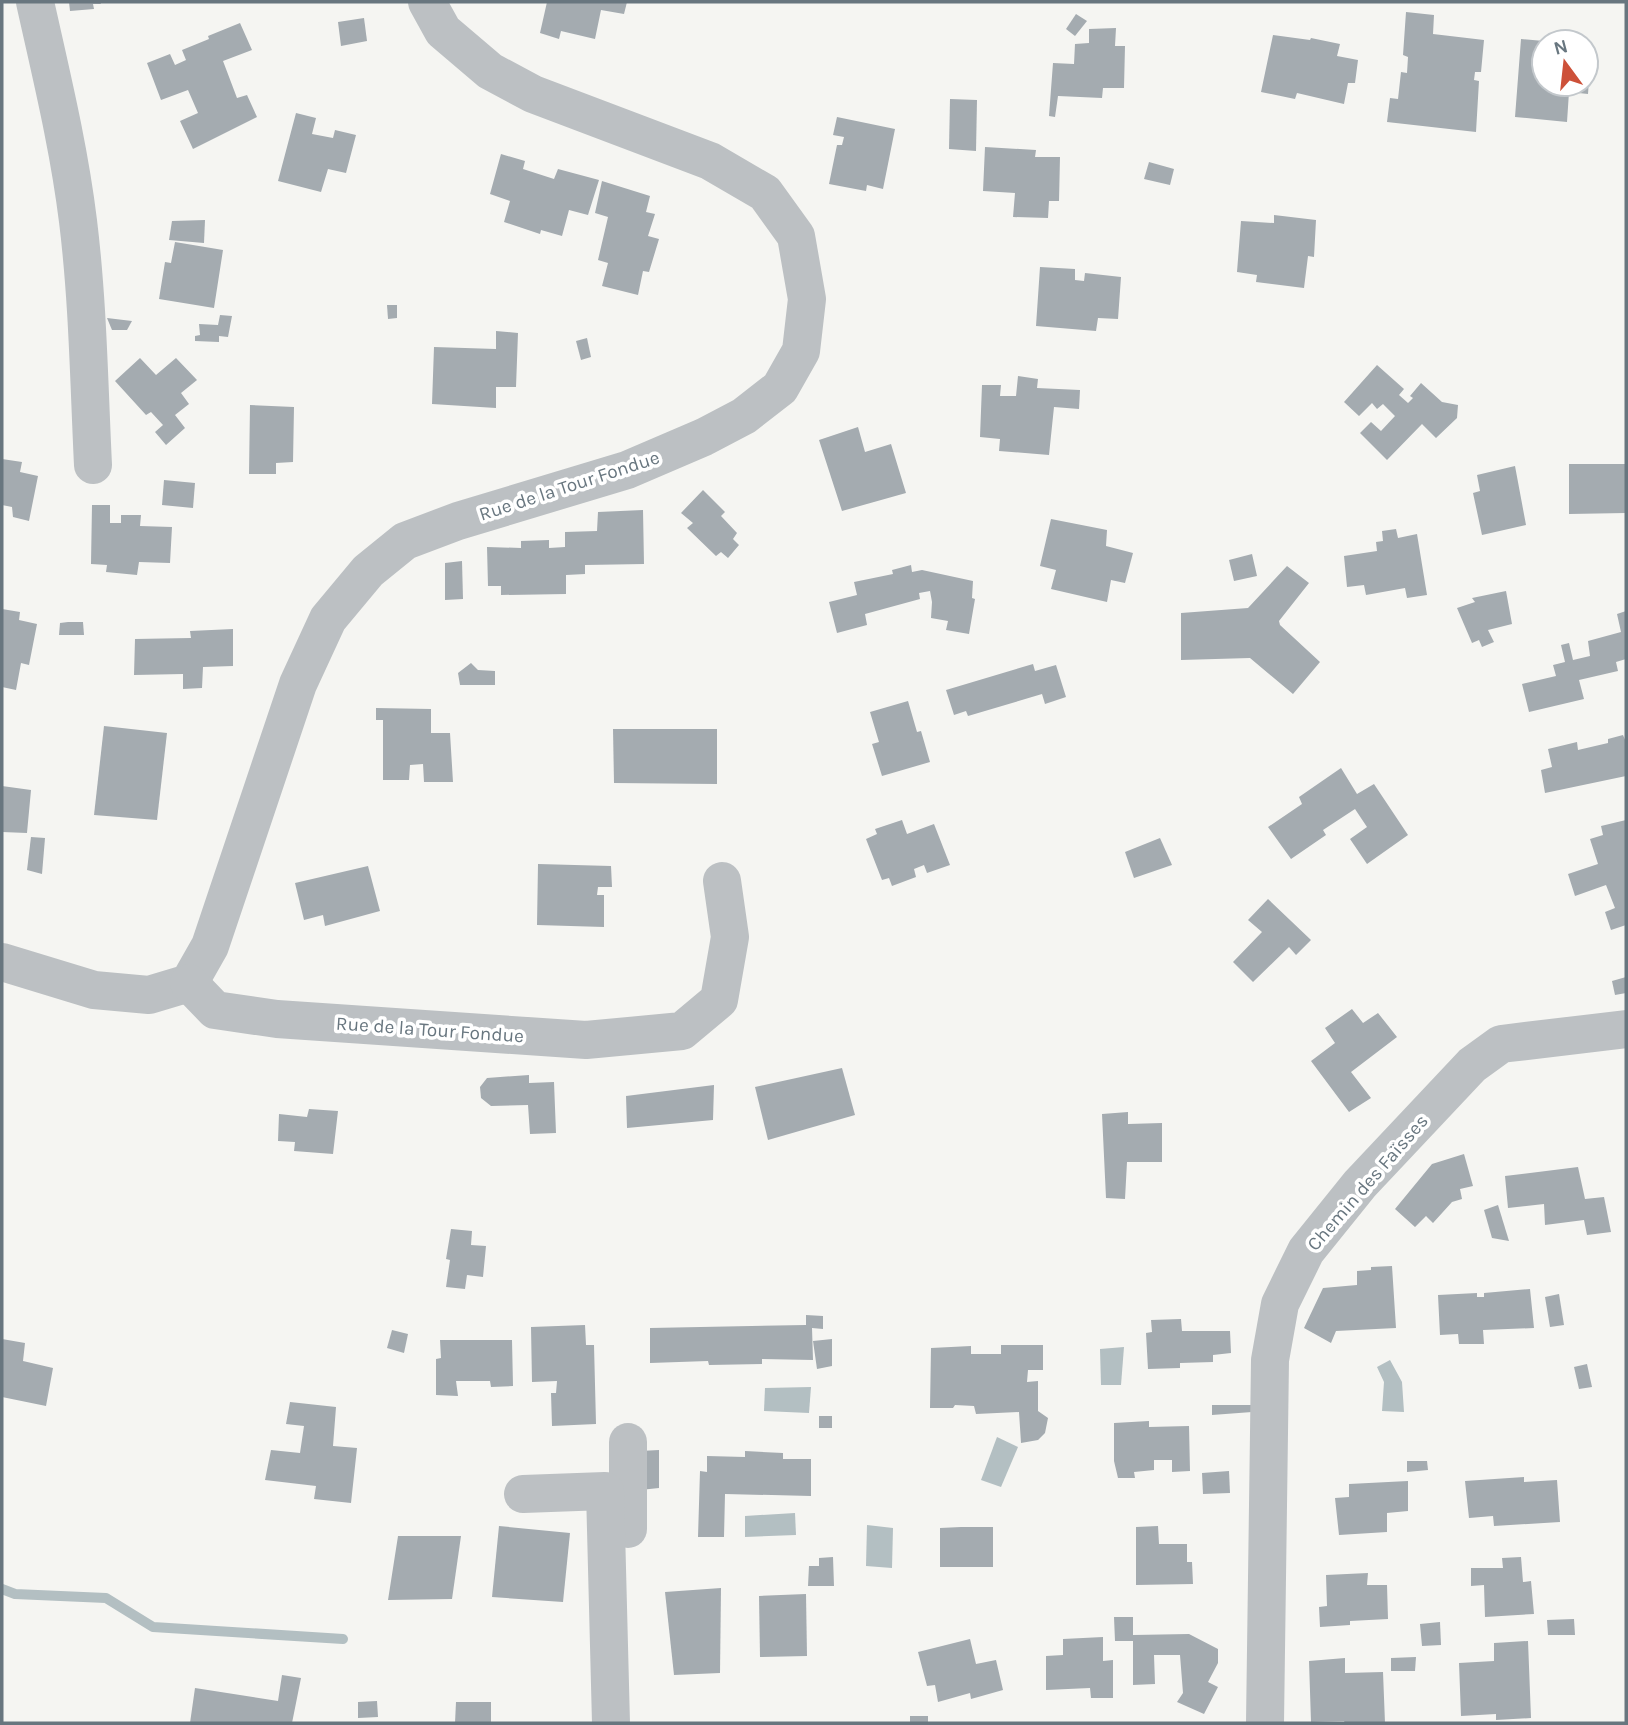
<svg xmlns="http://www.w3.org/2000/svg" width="1628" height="1725" viewBox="0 0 1628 1725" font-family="Karla,sans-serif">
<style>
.water{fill:#b3bfc2}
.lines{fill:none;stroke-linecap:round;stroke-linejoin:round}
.stream{stroke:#b3bfc2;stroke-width:10}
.building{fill:#a4abb0}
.minor{stroke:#bcc0c3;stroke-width:38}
.labels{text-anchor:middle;stroke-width:7;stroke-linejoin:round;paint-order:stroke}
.street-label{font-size:19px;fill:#68767f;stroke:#fff}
</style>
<rect width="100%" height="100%" fill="#f5f5f2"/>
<g class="water">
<polygon points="1124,1347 1121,1385 1101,1385 1100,1349"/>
<polygon points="1390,1360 1402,1382 1404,1412 1382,1411 1384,1382 1377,1367"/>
<polygon points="811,1387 809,1413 764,1411 765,1388"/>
<polygon points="997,1437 1018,1447 1001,1487 981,1480"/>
<polygon points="795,1513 796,1535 745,1537 745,1516"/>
<polygon points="867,1525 893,1528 892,1568 866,1566"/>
</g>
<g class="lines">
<polyline class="stream" points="2,1589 15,1594 106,1598 153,1627 343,1639"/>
</g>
<g class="building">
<polygon points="69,2 100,2 101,4 93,4 94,9 70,11"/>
<polygon points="547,2 627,2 624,14 601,10 595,39 561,31 559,39 540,33"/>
<polygon points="1406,12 1434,15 1433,34 1484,40 1481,72 1475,72 1474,80 1479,81 1476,132 1387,122 1390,98 1398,99 1401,72 1407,73 1408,57 1403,55"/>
<polygon points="1076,14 1087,21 1075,36 1066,29"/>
<polygon points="364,18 367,41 341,46 338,22"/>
<polygon points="240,23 252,50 223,61 237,98 247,95 257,117 193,149 180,121 198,113 188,90 161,100 147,63 170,54 175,65 186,60 182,50 209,39 208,36"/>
<polygon points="1116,28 1115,46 1125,46 1124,88 1103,88 1102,98 1058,96 1055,117 1049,116 1053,63 1074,64 1075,44 1089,43 1089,29"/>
<polygon points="1273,35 1310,40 1311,38 1340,44 1337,56 1358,60 1355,83 1348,83 1344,104 1297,93 1295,99 1261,92"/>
<polygon points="1521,39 1544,41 1544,84 1586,84 1586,64 1590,65 1588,94 1569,92 1567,122 1515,117"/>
<polygon points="950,99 977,100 976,151 949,149"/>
<polygon points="296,113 316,118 312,134 333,138 335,130 356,135 346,173 328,169 321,192 278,181"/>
<polygon points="837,117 895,129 883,189 867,185 866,191 829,184 837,145 842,145 844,137 833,135"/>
<polygon points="985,147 1036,150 1035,157 1060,157 1059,201 1049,201 1048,218 1013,217 1015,193 983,191"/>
<polygon points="501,154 525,161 523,169 554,179 558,169 599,180 588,215 569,210 562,236 541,230 540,234 504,222 510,201 490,194"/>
<polygon points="1149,162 1174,169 1170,185 1144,179"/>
<polygon points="602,181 650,196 646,212 655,214 648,236 659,239 649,272 643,271 638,295 602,286 608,263 598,260 608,217 595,213"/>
<polygon points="1274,215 1316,220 1314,257 1308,256 1304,288 1256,282 1257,275 1237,272 1241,221 1274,223"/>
<polygon points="205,220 204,243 169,240 172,221"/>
<polygon points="175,242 223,250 214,308 159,299 165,262 171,263"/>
<polygon points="1040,267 1075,269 1075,280 1084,281 1085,273 1121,277 1118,319 1098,318 1096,331 1036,326"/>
<polygon points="387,305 397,305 397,318 388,319"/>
<polygon points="220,315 232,316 228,337 219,336 219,342 195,341 195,336 200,335 199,324 218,325"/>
<polygon points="107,318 132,321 127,330 112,330"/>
<polygon points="496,331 518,333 516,387 496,387 496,408 432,404 434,347 496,349"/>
<polygon points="587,338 591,357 581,360 576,341"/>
<polygon points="140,358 156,375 176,358 197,380 181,393 189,404 175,415 185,428 166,445 155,432 163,425 151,412 146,415 115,381"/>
<polygon points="1377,365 1404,389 1399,395 1408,403 1413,398 1410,396 1421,383 1442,402 1458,405 1457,418 1436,438 1422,424 1387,460 1360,433 1371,422 1381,431 1395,416 1383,404 1377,409 1372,403 1359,416 1344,402"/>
<polygon points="1018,376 1038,379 1037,388 1080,390 1079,409 1054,407 1049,455 999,451 1000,439 980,437 982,385 1001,385 1000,396 1016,396"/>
<polygon points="250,405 294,407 293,462 276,463 276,474 249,474"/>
<polygon points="858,427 865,452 891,444 906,493 842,511 819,440"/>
<polygon points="2,459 22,462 20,472 38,476 29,521 13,517 12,507 2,505"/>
<polygon points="1569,464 1626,464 1626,513 1569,514"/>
<polygon points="1515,466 1526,525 1482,535 1473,493 1480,491 1477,475"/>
<polygon points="164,480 195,483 193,508 162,505"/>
<polygon points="703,490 725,512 721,516 737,533 733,539 739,545 728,558 721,552 716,556 687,528 693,523 681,513"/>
<polygon points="92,505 110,505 110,523 121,523 121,515 141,515 140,526 172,527 170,563 139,562 137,575 106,572 107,565 91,564"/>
<polygon points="643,510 644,564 585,565 585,574 566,575 566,594 501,595 501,586 488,586 487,547 521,548 521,541 549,540 549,548 565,547 565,532 597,531 598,512"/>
<polygon points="1051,519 1107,530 1106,546 1133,553 1125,583 1111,580 1107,602 1051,589 1056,570 1040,566"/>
<polygon points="1396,529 1398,538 1417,534 1427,595 1407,598 1405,588 1366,595 1364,585 1347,587 1344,556 1377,551 1376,542 1383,541 1382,531"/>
<polygon points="1252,554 1257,576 1234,581 1229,560"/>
<polygon points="462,561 463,599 445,600 445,563"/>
<polygon points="911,565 912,572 922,570 973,581 972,598 975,599 969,634 946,630 948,621 931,618 932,602 930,591 919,593 920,599 865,614 867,625 837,633 829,602 857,595 854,582 893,574 892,570"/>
<polygon points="1287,566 1309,583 1279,621 1280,625 1320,662 1293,694 1250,658 1181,660 1181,613 1248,608"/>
<polygon points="1506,591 1512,624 1488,630 1494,642 1482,647 1479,640 1472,643 1457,608 1475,602 1472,598"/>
<polygon points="2,609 20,612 19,620 37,624 29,665 21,663 16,690 2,687"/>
<polygon points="1626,611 1626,659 1616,662 1618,671 1579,680 1584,699 1529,712 1522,684 1556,676 1553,665 1565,662 1561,645 1569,643 1573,660 1590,656 1588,641 1621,632 1617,614"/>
<polygon points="68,622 83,622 84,635 59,635 60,623"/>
<polygon points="233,629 233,666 203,667 202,688 183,689 183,674 134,675 135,639 191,638 190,631"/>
<polygon points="471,663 478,670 495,671 495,685 460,685 458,673"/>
<polygon points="1033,664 1035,671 1056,665 1066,697 1045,704 1042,694 968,716 966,711 954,715 946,690"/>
<polygon points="908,701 917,732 921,731 930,762 882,776 872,744 879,742 870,712"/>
<polygon points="376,708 431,709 431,733 450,733 453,782 424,782 423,764 410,765 409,780 383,780 383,720 376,720"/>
<polygon points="104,726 167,733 157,820 94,815"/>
<polygon points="613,729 717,729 717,784 614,783"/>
<polygon points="1623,735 1626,742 1626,776 1545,793 1541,770 1552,767 1548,749 1577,742 1578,750 1608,743 1608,739"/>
<polygon points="1341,768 1357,794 1374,784 1408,835 1367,864 1350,839 1367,827 1355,809 1323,830 1326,835 1291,859 1268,827 1302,804 1299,797"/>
<polygon points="2,786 31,790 27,833 2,832"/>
<polygon points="902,820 907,834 934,824 950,865 927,873 924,865 914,869 916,877 892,886 889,878 882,880 866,839 877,834 875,829"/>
<polygon points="1626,820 1626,925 1611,930 1605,912 1615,908 1606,885 1575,896 1568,874 1598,864 1590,839 1603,835 1601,826"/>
<polygon points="31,837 45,838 42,874 27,870"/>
<polygon points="1160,838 1172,865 1134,878 1125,852"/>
<polygon points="538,864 611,866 612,887 598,887 597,895 604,895 604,927 537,925"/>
<polygon points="368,866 380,911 325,926 323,915 304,920 295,883"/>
<polygon points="1268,899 1311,940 1296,955 1289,947 1253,982 1233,962 1262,932 1248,920"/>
<polygon points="1626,977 1626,993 1615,995 1612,981"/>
<polygon points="1352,1009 1363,1023 1378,1013 1397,1037 1351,1072 1371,1098 1349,1112 1311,1061 1335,1043 1325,1028"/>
<polygon points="842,1068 855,1115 768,1140 755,1087"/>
<polygon points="529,1075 529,1083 554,1082 556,1133 530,1134 528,1105 491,1106 481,1098 480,1087 487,1078"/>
<polygon points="714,1085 713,1120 627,1128 626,1096"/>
<polygon points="309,1109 338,1111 333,1154 294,1151 295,1142 278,1141 279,1114 307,1117"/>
<polygon points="1128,1112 1128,1124 1162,1123 1162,1162 1127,1162 1125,1199 1106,1198 1102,1114"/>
<polygon points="1464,1154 1473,1186 1460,1189 1462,1199 1452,1202 1433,1223 1426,1216 1415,1227 1395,1209 1432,1164"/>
<polygon points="1578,1167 1585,1199 1604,1197 1611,1232 1587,1235 1584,1220 1545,1225 1544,1204 1508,1208 1505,1176"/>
<polygon points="1498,1205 1509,1241 1492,1238 1484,1210"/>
<polygon points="451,1229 472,1231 471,1245 486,1246 483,1277 467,1275 465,1289 446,1287 450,1260 446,1259"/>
<polygon points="1392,1266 1396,1328 1336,1331 1331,1343 1304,1328 1323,1288 1357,1285 1357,1271 1371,1270 1371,1267"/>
<polygon points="1530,1289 1534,1328 1483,1330 1484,1344 1459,1344 1458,1334 1440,1335 1438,1295 1477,1293 1477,1297 1484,1297 1484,1293"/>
<polygon points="1559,1294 1564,1325 1550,1327 1545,1297"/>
<polygon points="806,1315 823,1316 823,1329 812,1328 813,1360 762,1359 762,1364 709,1365 708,1361 650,1363 650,1328 806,1325"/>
<polygon points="1181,1319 1182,1331 1230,1331 1231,1353 1213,1355 1213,1362 1180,1363 1180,1368 1148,1369 1146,1333 1152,1332 1151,1320"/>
<polygon points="585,1325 586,1345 594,1345 596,1424 552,1426 551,1393 556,1393 557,1381 532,1382 531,1327"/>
<polygon points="392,1330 408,1334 404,1353 387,1348"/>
<polygon points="2,1339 25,1343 23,1361 53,1368 46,1406 2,1397"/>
<polygon points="832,1339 832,1366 817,1369 813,1341"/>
<polygon points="440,1340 512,1340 513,1386 491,1387 490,1381 456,1381 458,1396 436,1395 436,1359 441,1358"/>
<polygon points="1001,1345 1043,1345 1043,1370 1028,1370 1027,1382 1038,1381 1038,1411 1048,1418 1045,1433 1038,1440 1021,1443 1019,1412 976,1414 974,1406 955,1405 953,1408 930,1408 931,1348 971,1346 971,1354 1001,1354"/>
<polygon points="1587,1364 1592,1387 1579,1389 1574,1367"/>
<polygon points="290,1402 336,1407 333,1446 357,1448 351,1503 314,1499 316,1486 265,1480 271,1450 300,1453 304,1426 286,1424"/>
<polygon points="1212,1405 1252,1405 1252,1412 1212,1415"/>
<rect x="819" y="1416" width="13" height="12"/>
<polygon points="1149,1421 1149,1427 1189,1426 1190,1471 1172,1472 1172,1460 1154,1460 1154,1470 1134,1472 1135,1478 1118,1478 1114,1461 1114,1423"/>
<polygon points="659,1450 659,1488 640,1490 640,1451"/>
<polygon points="745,1451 783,1453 783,1459 811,1459 811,1496 725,1494 724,1537 698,1537 700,1471 707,1472 707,1456 745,1457"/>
<polygon points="1407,1461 1427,1461 1428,1470 1407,1472"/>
<polygon points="1229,1471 1230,1493 1203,1494 1202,1473"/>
<polygon points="1524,1477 1524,1482 1557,1480 1560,1522 1494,1526 1493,1516 1469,1518 1465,1481"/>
<polygon points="1408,1481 1408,1511 1387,1513 1387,1532 1339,1535 1335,1498 1349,1497 1349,1484"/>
<polygon points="499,1526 570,1533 563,1602 492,1597"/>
<polygon points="1158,1526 1159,1544 1187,1544 1187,1562 1192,1562 1193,1584 1136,1585 1136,1527"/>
<polygon points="961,1527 993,1527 993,1567 940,1567 940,1528"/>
<polygon points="398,1536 461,1536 452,1599 388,1600"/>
<polygon points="833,1557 834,1586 808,1586 809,1566 819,1566 819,1558"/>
<polygon points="1521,1557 1523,1582 1531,1581 1534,1614 1485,1617 1484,1585 1471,1586 1471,1568 1503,1568 1502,1558"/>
<polygon points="1368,1573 1367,1585 1387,1585 1388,1619 1350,1621 1350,1625 1320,1627 1319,1607 1327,1606 1326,1575"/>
<polygon points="721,1588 720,1673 674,1675 665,1592"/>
<polygon points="806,1594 807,1656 760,1657 759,1596"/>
<polygon points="1114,1617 1133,1617 1133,1635 1189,1634 1218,1649 1218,1663 1208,1682 1218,1687 1204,1714 1177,1702 1183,1693 1180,1655 1154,1655 1155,1684 1133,1685 1133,1641 1115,1641"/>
<polygon points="1574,1619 1575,1635 1548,1635 1547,1620"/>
<polygon points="1440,1622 1441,1645 1422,1646 1420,1624"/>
<polygon points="1103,1637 1103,1661 1113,1660 1113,1698 1091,1698 1090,1688 1046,1690 1046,1656 1063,1655 1063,1639"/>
<polygon points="970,1639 976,1664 996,1660 1003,1690 971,1699 970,1693 938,1702 935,1685 927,1686 918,1652"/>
<polygon points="1528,1641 1531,1718 1496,1720 1496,1714 1461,1716 1459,1663 1494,1661 1494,1643"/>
<polygon points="1416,1657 1415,1671 1391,1671 1391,1658"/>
<polygon points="1345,1658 1345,1673 1383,1672 1385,1723 1345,1723 1344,1721 1311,1722 1309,1661"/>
<polygon points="282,1675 301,1678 292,1723 190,1723 195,1688 278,1701"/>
<polygon points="377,1701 378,1717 358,1718 358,1702"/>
<polygon points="456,1702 491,1702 491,1723 455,1723"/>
<rect x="910" y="1716" width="18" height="7"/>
</g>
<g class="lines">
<g class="minor">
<path d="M 35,2 C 51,74 69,147 78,221 C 88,302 89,384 93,465"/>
<polyline points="2,962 94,990 149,995 189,983 210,946 298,684 328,619 368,571 405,541 458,521 627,470 704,437 744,416 780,388 801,351 807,299 796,236 765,193 710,161 533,94 490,71 443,31 427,2"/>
<polyline points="189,983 215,1010 277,1019 586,1040 682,1031 719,1000 730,937 722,881"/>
<polyline points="628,1442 628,1529"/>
<polyline points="523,1494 605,1491 611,1723"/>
<polyline points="1265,1723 1270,1360 1280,1304 1306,1251 1360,1184 1472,1065 1501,1044 1626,1029"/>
</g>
</g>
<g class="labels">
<g class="street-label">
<text transform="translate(569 485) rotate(-18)" y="7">Rue de la Tour Fondue</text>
<text transform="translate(430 1029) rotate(4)" y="7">Rue de la Tour Fondue</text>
<text transform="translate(1367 1182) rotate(-49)" y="7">Chemin des Faïsses</text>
</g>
</g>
<rect width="1628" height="1725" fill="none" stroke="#68767f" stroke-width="7"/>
<g transform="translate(1565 63) rotate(345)"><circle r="33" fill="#ffffff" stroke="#c3c8cc" stroke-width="2"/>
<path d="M0-5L12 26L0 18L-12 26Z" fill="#cd5139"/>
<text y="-10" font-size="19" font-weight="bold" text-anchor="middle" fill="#68767f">N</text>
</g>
</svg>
